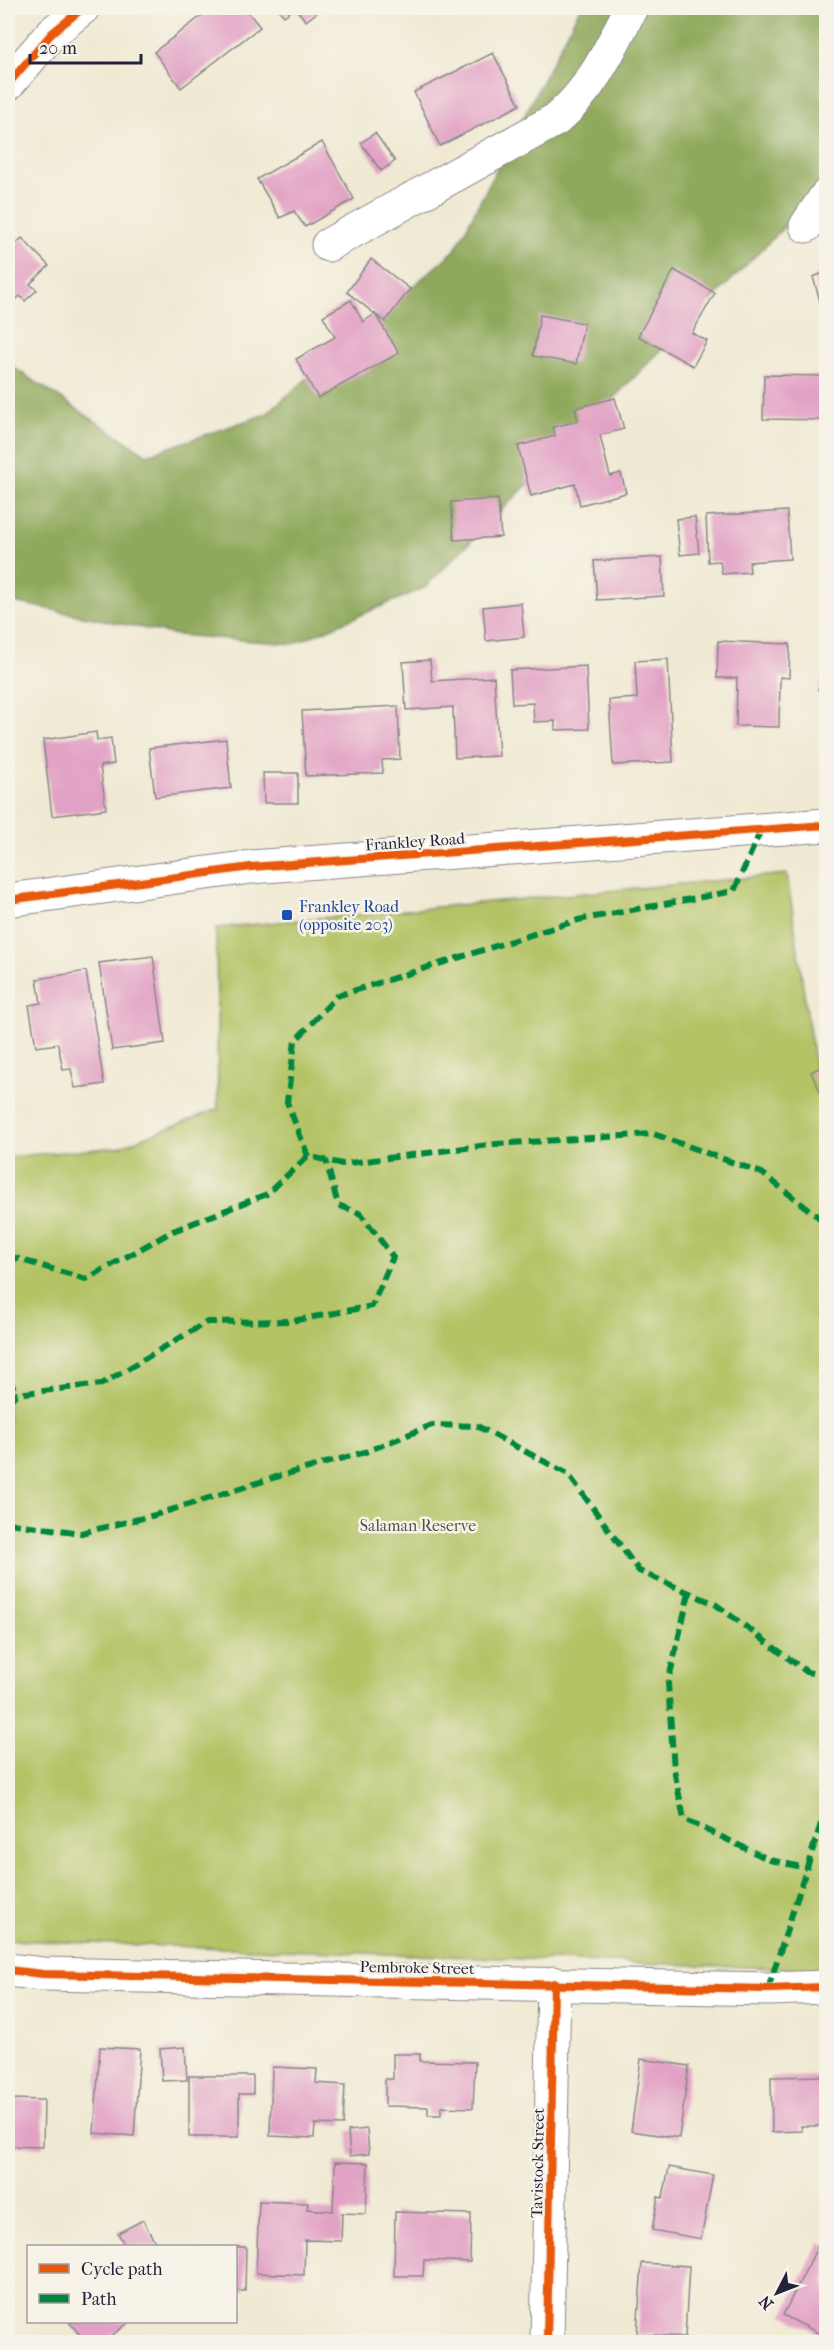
<svg xmlns="http://www.w3.org/2000/svg" width="834" height="2350" viewBox="0 0 834 2350" font-family="'IM FELL French Canon',serif">
<style>
.green{fill:#b4c366;stroke:#6b7250;stroke-width:1.5}
.forest{fill:#8fa95b;stroke:#58664b;stroke-width:1.5}
.building{fill:#e2a2c5}
.lines{fill:none;stroke-linecap:round;stroke-linejoin:round}
.minor-casing{stroke:#898688;stroke-width:35}
.minor{stroke:#fff;stroke-width:33}
.quiet{stroke:#00873e;stroke-width:6;stroke-dasharray:12 6;stroke-linecap:butt}
.cycleway-casing{stroke:#f7f3e8;stroke-width:11}
.cycleway{stroke:#e8590c;stroke-width:8}
.transit-dot{fill:#1a4fb4;stroke:#f7f3e8;stroke-width:2}
.labels{text-anchor:middle;stroke-width:5;stroke-linejoin:round;paint-order:stroke}
.street-label{font-size:16px;fill:#22223b;stroke:#f7f3e8}
.transit-label{font-size:16px;fill:#164399;stroke:#f7f3e8;text-anchor:start}
.park-label{font-size:16px;fill:#4e5248;stroke:#f7f3e8}
</style>
<rect width="100%" height="100%" fill="#f7f3e8"/>
<filter id="ink" filterUnits="userSpaceOnUse"><feTurbulence type="fractalNoise" baseFrequency=".0167" numOctaves="2"/><feDisplacementMap in="SourceGraphic" scale="12" xChannelSelector="R" yChannelSelector="G"/><feConvolveMatrix kernelMatrix="1 2 1 2 8 2 1 2 1" color-interpolation-filters="sRGB"/></filter>
<filter id="wash" filterUnits="userSpaceOnUse"><feTurbulence type="fractalNoise" baseFrequency=".008" numOctaves="4" result="noise"/><feDisplacementMap in="SourceGraphic" scale="24" xChannelSelector="R" yChannelSelector="G"/><feGaussianBlur stdDeviation="1.35" result="paint"/><feColorMatrix in="noise" values="0 0 0 0 0 0 0 0 0 0 0 0 0 0 0 0 0 1.4 0 .05"/><feComposite in="paint" operator="in"/></filter>
<g filter="url(#wash)">
<rect width="100%" height="100%" fill="#f0ead4"/>
<polygon class="green" points="787,874 826,1146 826,1970 8,1940 8,1157 119,1147 218,1109 216,928"/>
<polygon class="forest" points="580,8 826,8 826,174 786,225 424,588 293,644 177,635 8,601 8,364 147,455 266,414 455,250"/>
<g id="blocks">
<g class="building">
<polygon points="212,8 245,8 260,27 181,88 154,52"/>
<polygon points="277,8 295,8 284,16"/>
<polygon points="295,8 323,8 306,21"/>
<polygon points="493,53 520,105 440,146 414,92"/>
<polygon points="375,133 395,161 381,171 361,143"/>
<polygon points="322,142 354,199 305,227 294,211 280,218 257,179"/>
<polygon points="22,238 49,266 30,284 37,290 25,301 20,296 8,307 8,251"/>
<polygon points="371,259 410,289 385,322 347,292"/>
<polygon points="674,270 715,293 692,333 707,341 693,366 638,336"/>
<polygon points="826,272 826,322 813,277"/>
<polygon points="351,300 363,322 375,314 399,353 318,398 296,359 335,337 323,316"/>
<polygon points="540,315 584,323 576,364 533,356"/>
<polygon points="764,375 826,376 826,420 763,419"/>
<polygon points="615,398 624,429 600,435 610,476 621,473 626,493 580,505 575,484 531,496 518,446 555,436 553,427 578,421 575,408"/>
<polygon points="498,499 501,537 454,540 451,502"/>
<polygon points="787,511 790,559 749,562 750,572 722,574 720,561 708,562 706,516"/>
<polygon points="695,517 699,553 680,555 676,519"/>
<polygon points="662,557 664,596 597,600 594,561"/>
<polygon points="521,603 524,637 486,641 483,607"/>
<polygon points="718,641 790,644 789,678 780,677 779,727 736,726 737,678 717,678"/>
<polygon points="668,659 673,762 613,765 609,700 637,698 635,661"/>
<polygon points="430,660 432,681 494,677 499,756 455,758 453,707 406,710 403,662"/>
<polygon points="586,666 589,729 555,730 555,721 534,722 533,703 512,704 510,670"/>
<polygon points="826,668 826,693 818,690"/>
<polygon points="398,706 400,759 382,760 383,773 306,776 302,711"/>
<polygon points="96,732 97,740 111,738 114,764 100,766 106,809 52,816 43,740"/>
<polygon points="226,739 231,788 155,797 149,748"/>
<polygon points="263,773 298,773 298,803 264,803"/>
<polygon points="153,956 165,1043 112,1050 99,963"/>
<polygon points="86,971 104,1084 75,1088 71,1069 63,1070 58,1044 36,1047 29,1005 41,1003 37,979"/>
<polygon points="8,1027 12,1027 9,1055 8,1055"/>
<polygon points="826,1064 826,1105 811,1072"/>
<polygon points="100,2047 140,2049 134,2136 94,2133"/>
<polygon points="185,2047 187,2080 162,2081 160,2049"/>
<polygon points="393,2054 420,2054 420,2061 475,2062 473,2108 441,2107 441,2115 428,2115 428,2107 385,2106 385,2079 393,2079"/>
<polygon points="641,2059 689,2066 679,2138 631,2131"/>
<polygon points="272,2067 317,2069 316,2083 345,2085 343,2125 315,2124 314,2138 270,2136"/>
<polygon points="189,2076 253,2076 253,2094 239,2094 239,2137 189,2137"/>
<polygon points="826,2076 826,2126 801,2126 802,2131 772,2132 771,2077"/>
<polygon points="8,2099 44,2100 43,2147 8,2146"/>
<polygon points="367,2129 369,2154 350,2156 348,2131"/>
<polygon points="335,2162 368,2163 366,2214 342,2213 341,2241 305,2240 304,2275 256,2273 259,2201 308,2203 307,2209 333,2211"/>
<polygon points="669,2167 713,2175 701,2239 652,2230 658,2197 663,2198"/>
<polygon points="395,2212 471,2214 470,2262 424,2260 423,2276 394,2276"/>
<polygon points="143,2220 157,2246 125,2246 118,2233"/>
<polygon points="820,2242 826,2245 826,2337 783,2315"/>
<polygon points="236,2247 246,2247 245,2291 236,2291"/>
<polygon points="642,2263 689,2266 685,2337 637,2334"/>
<polygon points="69,2322 129,2322 103,2342 86,2342"/>
</g>
</g>
</g>
<g filter="url(#ink)">
<use href="#blocks" fill-opacity="0" stroke="#898688" stroke-width="1.5"/>
<g class="lines">
<g class="minor-casing">
<g id="minor">
<polyline points="8,84 52,33 83,8"/>
<polyline points="806,226 826,196"/>
<path d="M 328,245 L 557,119 C 594,86 609,51 631,8"/>
<polyline points="8,900 251,867 826,825"/>
<polyline points="8,1970 43,1974 768,1989 826,1987"/>
<polyline points="547,2342 554,1983"/>
</g>
</g>
<use href="#minor" class="minor"/>
<g class="quiet">
<polyline points="761,830 734,891 578,920 337,996 295,1041 287,1102 308,1156 342,1164 496,1144 654,1134 762,1173 826,1223"/>
<polyline points="8,1256 86,1279 173,1231 267,1194 308,1156"/>
<polyline points="8,1378 17,1394"/>
<polyline points="8,1401 17,1394 102,1384 207,1322 292,1321 372,1306 393,1257 361,1214 338,1205 326,1160"/>
<polyline points="8,1523 81,1533 155,1515 276,1477 365,1452 432,1425 477,1426 568,1474 639,1571 715,1604 807,1672 826,1676"/>
<polyline points="689,1593 668,1683 674,1770 684,1819 770,1860 806,1868"/>
<polyline points="768,1989 826,1808"/>
</g>
<g class="cycleway-casing">
<g id="cycleway">
<polyline points="8,84 52,33 83,8"/>
<polyline points="8,900 251,867 826,825"/>
<polyline points="8,1970 43,1974 768,1989 826,1987"/>
<polyline points="547,2342 554,1983"/>
</g>
</g>
<use href="#cycleway" class="cycleway"/>
</g>
</g>
<rect class="transit-dot" x="281" y="909" width="12" height="12" rx="3"/>
<g class="labels">
<g class="street-label">
<text transform="translate(415 841) rotate(-4)" y="6">Frankley Road</text>
<text transform="translate(417 1967) rotate(1)" y="6">Pembroke Street</text>
<text transform="translate(537 2163) rotate(-89)" y="6">Tavistock Street</text>
</g>
<g class="transit-label">
<text x="299" y="912">Frankley Road<tspan x="299" dy="18">(opposite 203)</tspan></text>
</g>
<g class="park-label">
<text x="418" y="1531">Salaman Reserve</text>
</g>
</g>
<rect width="834" height="2350" fill="none" stroke="#f7f3e8" stroke-width="30"/>
<rect x="27" y="2245" width="210" height="78" fill="#f7f3e8" stroke="#a29fa3" stroke-width="1.5"/>
<rect x="39" y="2264" width="30" height="9" fill="#e8590c" stroke="#a29fa3" stroke-width="1.5"/>
<text x="81" y="2275" font-size="18" fill="#22223b">Cycle path</text>
<rect x="39" y="2294" width="30" height="9" fill="#00873e" stroke="#a29fa3" stroke-width="1.5"/>
<text x="81" y="2305" font-size="18" fill="#22223b">Path</text>
<g transform="translate(777 2293) rotate(228)" stroke="#f7f3e8" stroke-width="4.5" paint-order="stroke">
<path d="M0-4.5L10 22L0 15L-10 22Z" fill="#22223b"/>
<text y="-9" font-size="16" font-weight="bold" text-anchor="middle" fill="#22223b">N</text>
</g>
<path d="M30 54v9h111v-9" fill="none" stroke="#22223b" stroke-width="3"/>
<text x="39" y="54" font-size="18" fill="#22223b" stroke="#f7f3e8" stroke-width="4.5" paint-order="stroke">20 m</text>
</svg>
